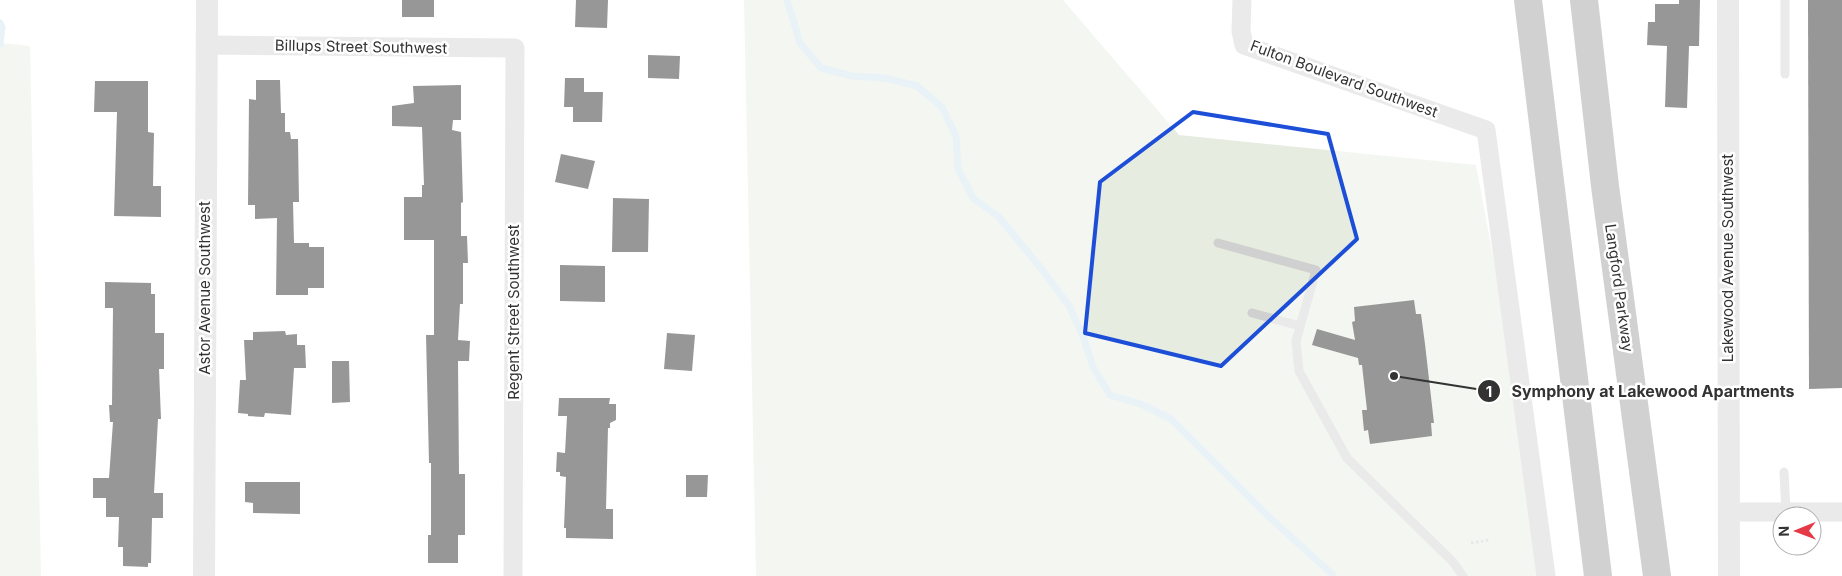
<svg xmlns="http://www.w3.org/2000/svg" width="1842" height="576" viewBox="0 0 1842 576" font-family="Inter,sans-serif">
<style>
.green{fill:#e6ecdf}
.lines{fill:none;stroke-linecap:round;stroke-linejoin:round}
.stream{stroke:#cfe2ee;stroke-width:7}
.building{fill:#1a1a1a}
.path{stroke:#cdcdcd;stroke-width:3;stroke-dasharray:2.5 2.5;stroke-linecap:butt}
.service{stroke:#d0d0d0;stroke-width:9}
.minor{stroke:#d0d0d0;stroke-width:19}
.tertiary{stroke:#d0d0d0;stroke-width:22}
.motorway{stroke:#9a9a9a;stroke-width:28}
.marked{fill:none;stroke:#1d4ed8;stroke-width:4;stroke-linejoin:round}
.labels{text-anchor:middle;stroke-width:5;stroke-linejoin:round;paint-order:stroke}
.street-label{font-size:15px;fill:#333;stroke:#fff}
.leader{fill:none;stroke:#333;stroke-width:2}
.callout-dot{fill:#333;stroke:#fff;stroke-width:2}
.mark-label{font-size:15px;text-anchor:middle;font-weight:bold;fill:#fff}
.callout-label{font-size:16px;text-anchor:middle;font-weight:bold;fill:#333;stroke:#fff;stroke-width:5;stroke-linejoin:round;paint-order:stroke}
</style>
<rect width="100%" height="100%" fill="#fff"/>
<g class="green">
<polygon points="744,0 1063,0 1179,135 1476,165 1531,460 1547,576 756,576"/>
<polygon points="0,43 30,46 41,576 0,576"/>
</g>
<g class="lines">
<g class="stream">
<polyline points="787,0 800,43 821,68 852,76 885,78 917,86 942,107 956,136 958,169 973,198 999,217 1044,272 1069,306 1083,336 1093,367 1110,395 1141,404 1171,419 1268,516 1332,574"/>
<polyline points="0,23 2,27 0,44"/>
</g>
</g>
<g class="building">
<rect x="402" y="0" width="32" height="17"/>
<polygon points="576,0 608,0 607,28 575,27"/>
<polygon points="1679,0 1700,0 1699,46 1689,46 1687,108 1686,108 1665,107 1667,46 1647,45 1648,22 1655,22 1655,4 1679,4"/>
<polygon points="1808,0 1842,0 1842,388 1809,389"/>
<polygon points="648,55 680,56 679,79 648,78"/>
<polygon points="565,78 584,78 584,92 603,92 602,122 573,122 573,107 564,107"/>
<polygon points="256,80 280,80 281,113 285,113 285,132 290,132 291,139 298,139 299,202 293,202 294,243 309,243 309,247 324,247 324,288 308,288 308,295 276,295 277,218 255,219 255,205 248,205 249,99 256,100"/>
<polygon points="95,81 148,81 148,132 154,133 153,186 161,186 161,217 114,216 117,112 94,112"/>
<polygon points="461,85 461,120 453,120 452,130 461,132 463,202 461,203 461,236 467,236 468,263 463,263 463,304 460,304 458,340 470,341 469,361 458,361 459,474 465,474 465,535 458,535 458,563 428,563 428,535 431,535 431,463 429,463 426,335 434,335 434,240 404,240 404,197 422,197 422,185 424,185 422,127 392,126 392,106 414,103 413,86"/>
<polygon points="561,154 595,161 588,189 555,182"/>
<polygon points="613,198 649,199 648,252 612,252"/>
<polygon points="560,265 605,266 605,302 560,301"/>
<polygon points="105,282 151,283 151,294 155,294 155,333 164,333 164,369 159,369 161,419 158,419 154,493 163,493 163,518 152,518 151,563 148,563 148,567 123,566 123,547 118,547 119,517 106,517 106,498 93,498 93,478 109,478 113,422 110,422 109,405 112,405 113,308 105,308"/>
<polygon points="1414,300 1416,314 1421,314 1425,344 1434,423 1431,423 1432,436 1370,444 1368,430 1364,431 1362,410 1367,410 1362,365 1359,365 1358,358 1312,345 1317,329 1355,340 1352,322 1355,321 1354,307"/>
<polygon points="285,331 286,335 297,334 297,345 305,345 306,368 294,368 291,415 265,413 264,417 248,416 248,414 238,413 240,380 246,380 244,340 253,340 253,332"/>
<polygon points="667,333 695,335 692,371 664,369"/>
<polygon points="332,361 349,361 350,402 332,403"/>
<polygon points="559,398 610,398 609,404 616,404 616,420 610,423 610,428 608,428 606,509 613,509 613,539 566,538 566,528 564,528 566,477 560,476 560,472 556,472 557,452 565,453 567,416 558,416"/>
<polygon points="686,475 708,475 707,497 686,497"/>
<polygon points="245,482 300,482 300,514 253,513 253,503 245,502"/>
</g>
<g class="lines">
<polyline class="path" points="1471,543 1489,540"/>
<g class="service">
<polyline points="1785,0 1785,74"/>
<polyline points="1218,243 1316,270 1296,341 1299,371 1347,458 1453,562 1463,576"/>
<polyline points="1252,313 1300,326"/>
<polyline points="1784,472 1786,512"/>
</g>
<g class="minor">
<polyline points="1242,0 1241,31 1244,45 1486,130 1546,576"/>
<polyline points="207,45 515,48 513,576"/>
<polyline points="1728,512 1842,512"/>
</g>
<g class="tertiary">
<polyline points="1728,0 1729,576"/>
<polyline points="204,576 207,0"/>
</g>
<g class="motorway">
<polyline points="1528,0 1598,576"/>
<polyline points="1584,0 1605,186 1657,576"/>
</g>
</g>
<path d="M0 0H1842V576H0ZM 1193,112 L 1328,134 L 1357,239 L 1221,366 L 1085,333 L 1100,182 Z" fill="#fff" fill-opacity=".55" fill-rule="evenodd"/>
<path class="marked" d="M 1193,112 L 1328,134 L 1357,239 L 1221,366 L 1085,333 L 1100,182 Z"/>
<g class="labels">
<g class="street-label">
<text transform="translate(361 47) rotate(1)" y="5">Billups Street Southwest</text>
<text transform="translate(1344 79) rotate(20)" y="5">Fulton Boulevard Southwest</text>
<text transform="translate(1728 258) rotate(-90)" y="5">Lakewood Avenue Southwest</text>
<text transform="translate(205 288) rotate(-90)" y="5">Astor Avenue Southwest</text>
<text transform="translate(1619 288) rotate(82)" y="5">Langford Parkway</text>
<text transform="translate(514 312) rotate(-90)" y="5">Regent Street Southwest</text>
</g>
</g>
<path class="leader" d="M1394 376L1489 391"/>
<g class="callout-dot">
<circle cx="1394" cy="376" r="5"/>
<circle cx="1489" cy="391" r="12"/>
</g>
<g class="mark-label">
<text x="1489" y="397">1</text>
</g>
<g class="callout-label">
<text x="1653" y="397">Symphony at Lakewood Apartments</text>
</g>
<g transform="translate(1797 531) rotate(269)"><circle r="24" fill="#ffffff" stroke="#adadad"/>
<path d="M0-4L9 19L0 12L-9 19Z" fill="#e63946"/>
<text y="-8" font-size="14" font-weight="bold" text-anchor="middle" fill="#333333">N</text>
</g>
</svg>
